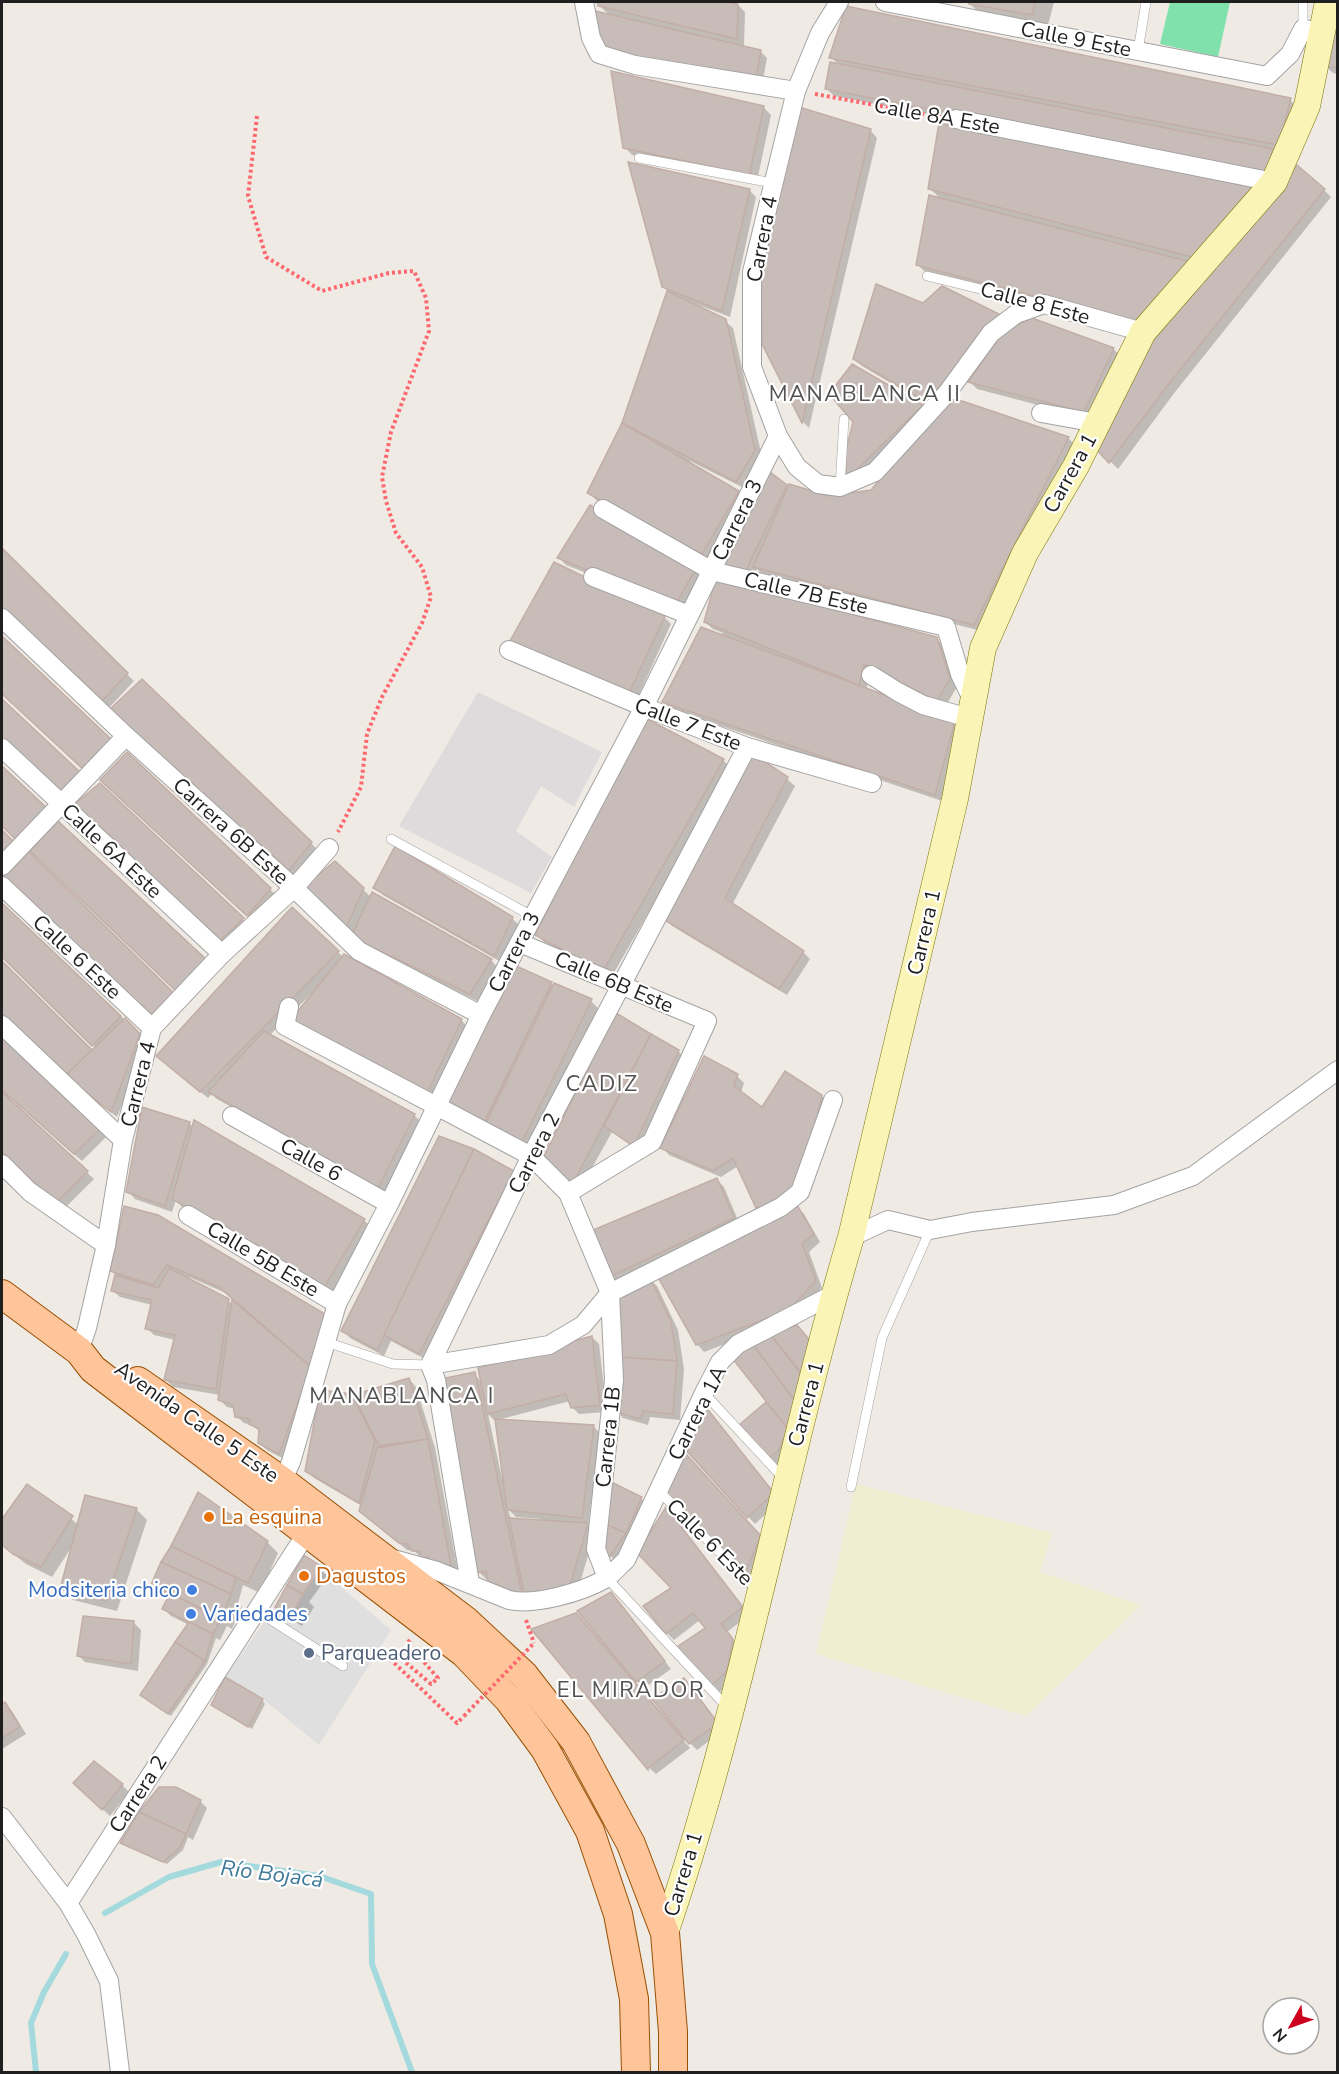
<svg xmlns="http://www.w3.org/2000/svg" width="1339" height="2074" viewBox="0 0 1339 2074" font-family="'Nunito Sans',sans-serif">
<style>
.residential{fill:#dddbdc}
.farmland{fill:#efeccf}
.pitch{fill:#80e1ad}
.parking{fill:#dfdfdf}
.shadow{fill:#0003;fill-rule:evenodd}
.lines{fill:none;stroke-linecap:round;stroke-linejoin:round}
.stream{stroke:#a4dade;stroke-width:6}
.building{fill:#c8bcb8;stroke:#c2aea6;stroke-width:1.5}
.lane-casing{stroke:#a3a3a3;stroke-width:10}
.street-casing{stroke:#a3a3a3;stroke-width:20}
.secondary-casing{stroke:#797402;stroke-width:27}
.primary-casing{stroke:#995000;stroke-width:30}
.path{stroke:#fd686f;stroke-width:4;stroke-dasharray:3 3;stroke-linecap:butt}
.lane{stroke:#fff;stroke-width:9}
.street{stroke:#fff;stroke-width:18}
.secondary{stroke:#fbf4b7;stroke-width:26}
.primary{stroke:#fec59b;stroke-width:28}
.path-bridge{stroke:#fd686f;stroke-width:4;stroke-dasharray:3 3;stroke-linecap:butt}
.food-dot{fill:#e8710a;stroke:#fff;stroke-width:2}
.shop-dot{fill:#3f7fe0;stroke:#fff;stroke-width:2}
.service-dot{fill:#5c6f8a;stroke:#fff;stroke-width:2}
.labels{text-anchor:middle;stroke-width:4.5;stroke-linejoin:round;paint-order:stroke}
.street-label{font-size:21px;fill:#1f1f1f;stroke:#fff}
.food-label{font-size:21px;fill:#c56008;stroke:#fff;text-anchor:start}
.shop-label{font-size:21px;fill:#366cbe;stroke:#fff;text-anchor:end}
.service-label{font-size:21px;fill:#4e5e75;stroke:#fff;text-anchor:start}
.neighbourhood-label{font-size:22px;letter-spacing:1.5px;fill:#525252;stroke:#fff}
.water-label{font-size:22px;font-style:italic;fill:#407a99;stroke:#fff}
</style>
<rect width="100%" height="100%" fill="#f0eae4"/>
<polygon class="residential" points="478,692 602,752 574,807 541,786 516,831 552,857 531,893 399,826"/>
<polygon class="farmland" points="856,1484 1052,1533 1040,1572 1141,1605 1026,1716 816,1654"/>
<polygon class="pitch" points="1170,2 1230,2 1218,57 1160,44"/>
<polygon class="parking" points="304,1555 391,1630 319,1745 263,1699 225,1677 275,1607"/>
<g class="shadow">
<polygon points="598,2 721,2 738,5 745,12 744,47 760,51 767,58 762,85 610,16 599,5"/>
<polygon points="971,2 1054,2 1047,29 986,19 970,4"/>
<polygon points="1338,2 1338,74 1333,73 1325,66"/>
<polygon points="831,57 1290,100 1297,107 1286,151 1270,149 1280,158 1274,180 834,96 826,88 840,66"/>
<polygon points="763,107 771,115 757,181 632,155 625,147"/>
<polygon points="940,125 1251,188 1258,195 1143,330 925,272 917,264 941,199 929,188"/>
<polygon points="870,130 877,138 809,428 803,422 764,344"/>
<polygon points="749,190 756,197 730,317 696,304 695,306 725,321 733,328 762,457 744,488 690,461 689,463 738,492 745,499 710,560 596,500 589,492 624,423 669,292 663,286"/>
<polygon points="1324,190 1331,197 1175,392 1118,469 1095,446"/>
<polygon points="923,305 1002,318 933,408 862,366 855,359"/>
<polygon points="1113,349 1121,356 1092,419 977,389 970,382"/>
<polygon points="852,366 922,406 929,413 856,485"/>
<polygon points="1068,438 1075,445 981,631 762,574 757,569 752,579 731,572 786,486 789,489 829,498 872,491"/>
<polygon points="2,550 134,681 107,710 2,607"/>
<polygon points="559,558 695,570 702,577 683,611 566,565"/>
<polygon points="664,617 671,624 637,699 512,641"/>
<polygon points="705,622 936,638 944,646 957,687 945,707 871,670 866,690 954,722 961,730 942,801 671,709 664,702 723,633 713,629"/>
<polygon points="2,638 119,749 93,777 2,693"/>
<polygon points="142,681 318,850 294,880"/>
<polygon points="2,701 80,774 2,741"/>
<polygon points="645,720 724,761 731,768 611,978 544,942 537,935"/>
<polygon points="128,754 277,896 255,922 109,787"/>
<polygon points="750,754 787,779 795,786 732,905 803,952 810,959 787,995 672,926 665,918"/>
<polygon points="2,768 46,809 24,846 2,825"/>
<polygon points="100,785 250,926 225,951"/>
<polygon points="335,863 371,897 491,960 498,968 477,1001 360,944 303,889"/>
<polygon points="375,888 512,918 519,925 501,962 383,895"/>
<polygon points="2,905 125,1020 147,1043 117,1117 74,1083 2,1017 2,963 92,1052 96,1048 2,955"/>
<polygon points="292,909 343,957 461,1020 468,1027 434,1099 310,995 269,1036 414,1115 421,1122 385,1194 217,1099 212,1094 208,1098 165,1063"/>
<polygon points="551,983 554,986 591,1001 598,1008 529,1151 453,1116"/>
<polygon points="616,1015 678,1051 685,1058 640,1152 612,1132 580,1189 550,1169"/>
<polygon points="2,1038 106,1137 82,1161 9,1097 7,1099 94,1179 64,1209 2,1150"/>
<polygon points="737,1076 744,1083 741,1093 762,1109 821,1096 829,1103 809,1194 795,1205 804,1214 820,1242 809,1252 822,1288 796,1317 704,1352 697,1344 764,1215 757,1207 738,1166 721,1177 669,1155 662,1147"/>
<polygon points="189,1123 194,1128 364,1220 371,1227 333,1292 181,1206 176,1200 172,1212 135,1199 128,1191"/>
<polygon points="440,1138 520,1180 427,1360 391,1341 384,1356 350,1338 343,1330"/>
<polygon points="717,1180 724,1187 740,1225 615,1285 608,1277"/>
<path d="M 125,1208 L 324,1315 L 286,1460 L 267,1450 L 259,1443 L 260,1432 L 252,1425 L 244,1423 L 236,1416 L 236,1409 L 227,1407 L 219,1399 L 220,1395 L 173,1387 L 166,1380 L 175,1340 L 154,1335 L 147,1328 L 152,1305 L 120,1297 L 112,1290 L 116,1276 L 112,1271 ZM 189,1277 L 228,1294 L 250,1313 L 248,1315 L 228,1301 L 188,1279 Z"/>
<polygon points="649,1279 657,1286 678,1330 684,1369 680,1420 650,1417 648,1425 623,1418 616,1410"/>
<polygon points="770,1335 820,1352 785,1458 777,1464 770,1457 766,1404 774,1410 734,1358"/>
<path d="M 592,1337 L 599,1344 L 607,1412 L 579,1414 L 572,1407 L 570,1401 L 498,1420 L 593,1426 L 600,1433 L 588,1526 L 595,1532 L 577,1593 L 498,1593 L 489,1578 L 486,1579 L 479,1572 L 474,1374 L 482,1382 ZM 488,1414 L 495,1421 L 504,1477 L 502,1478 ZM 508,1509 L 516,1517 L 542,1519 L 542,1522 L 511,1520 Z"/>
<polygon points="409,1379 416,1387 435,1448 458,1572 429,1564 414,1551 407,1550 368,1518 362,1506 314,1478 307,1470 353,1397"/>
<polygon points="687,1449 780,1501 755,1524"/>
<polygon points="686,1456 768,1545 753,1579 668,1491"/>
<polygon points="610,1483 641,1499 649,1506 618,1562 607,1554"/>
<polygon points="27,1486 79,1525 136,1509 147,1520 117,1611 73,1600 62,1588 73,1545 52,1577 26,1564 2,1545 2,1521"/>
<polygon points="198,1495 267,1542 278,1553 260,1593 243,1585 238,1603 242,1606 232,1629 227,1626 220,1640 216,1638 207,1664 171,1716 145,1698 189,1625 171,1616 164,1609 168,1600 163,1598 152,1587"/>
<polygon points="673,1516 749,1615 727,1632 740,1648 734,1679 720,1692 679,1647 707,1628 700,1620 674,1640 667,1633 673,1588"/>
<polygon points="304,1557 328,1576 309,1602 314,1607 302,1626 288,1618 277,1607"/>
<polygon points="618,1602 671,1669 644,1688 637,1681"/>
<polygon points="583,1622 690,1748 656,1774 648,1767"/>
<polygon points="134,1623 141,1630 138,1671 85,1662 78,1655"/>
<polygon points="684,1680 724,1730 697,1750 690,1743"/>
<polygon points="262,1700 265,1704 252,1729 216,1707"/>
<polygon points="5,1704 12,1711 26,1734 2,1749 2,1705"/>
<polygon points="122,1785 129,1792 110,1816 82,1790"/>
<polygon points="200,1801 207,1808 193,1840 188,1837 183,1850 167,1864 122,1843"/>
</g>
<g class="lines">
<g class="stream">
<polyline points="105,1913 169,1877 221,1862 319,1876 371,1894 372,1964 412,2072"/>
<polyline points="36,2072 31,2023 44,1992 66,1954"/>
</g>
</g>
<g class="building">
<polygon points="597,2 728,2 738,4 737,39 598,6"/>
<polygon points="969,2 1035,2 1032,15 969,4"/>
<polygon points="1338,2 1338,68 1324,66"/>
<polygon points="846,6 1291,98 1279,145 829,58"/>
<polygon points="595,11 761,50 756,79 602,50"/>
<polygon points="830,62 1273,149 1267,174 825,89"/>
<polygon points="611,71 764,106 750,172 753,175 623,148"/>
<polygon points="799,107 871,129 802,423 762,344 761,264"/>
<polygon points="939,123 1252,187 1196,258 928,189"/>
<polygon points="628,162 750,189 722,311 662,287"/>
<polygon points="1297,165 1325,189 1168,385 1109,463 1093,446 1144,349"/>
<polygon points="929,195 1194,263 1136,323 916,265"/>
<polygon points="876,284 923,303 942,286 1003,316 926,402 853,359"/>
<polygon points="667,291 726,319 755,450 736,482 622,423"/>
<polygon points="1032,318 1114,348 1084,412 968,382 1003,332"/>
<polygon points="852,364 923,405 847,479 845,454 853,422 829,394"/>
<polygon points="950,397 1069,437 974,625 753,567 789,484 829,496 871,490"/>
<polygon points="622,423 739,491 702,554 587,493"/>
<polygon points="770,472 787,485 745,572 722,565"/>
<polygon points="590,505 696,569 675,605 557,558"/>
<polygon points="2,548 128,673 99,704 2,609"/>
<polygon points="554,562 665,616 629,693 510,641"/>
<polygon points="716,578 937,637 950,679 937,701 864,664 859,685 704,622"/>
<polygon points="701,627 955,721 935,795 662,702"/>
<polygon points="2,636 113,741 85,771 2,694"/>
<polygon points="142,679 312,842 286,874 109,710"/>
<polygon points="2,699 81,773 60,797 2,743"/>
<polygon points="645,718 724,759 603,971 535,935"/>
<polygon points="127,752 271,888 247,916 100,780"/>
<polygon points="750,752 788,777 725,898 804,951 779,989 663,919"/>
<polygon points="2,766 47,808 16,840 2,826"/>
<polygon points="100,783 244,918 216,944 71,807"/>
<polygon points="58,821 209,962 177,992 30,851"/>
<polygon points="2,830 13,841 2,853"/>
<polygon points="395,846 513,917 494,956 373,888"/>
<polygon points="27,850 176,995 149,1019 2,880 2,876"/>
<polygon points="335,861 364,888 345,930 301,889"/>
<polygon points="372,892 492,959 470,994 351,937"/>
<polygon points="2,903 121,1016 92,1046 2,957"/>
<polygon points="292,907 339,951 200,1092 156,1056"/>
<polygon points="344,954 462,1019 427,1093 289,1022"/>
<polygon points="2,961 92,1050 65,1076 2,1018"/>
<polygon points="514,965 552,982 482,1127 444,1109"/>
<polygon points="554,983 592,999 521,1144 484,1127"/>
<polygon points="616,1013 651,1034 573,1183 541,1162"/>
<polygon points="125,1018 140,1034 111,1112 65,1076"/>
<polygon points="264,1031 415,1114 378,1188 208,1092"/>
<polygon points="651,1034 679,1050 635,1144 632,1145 604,1126"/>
<polygon points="2,1036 100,1129 74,1154 2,1090"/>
<polygon points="704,1056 738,1074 734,1086 762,1107 785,1071 822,1095 802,1187 784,1201 756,1208 733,1158 713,1171 660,1148"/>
<polygon points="2,1092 88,1171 56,1203 2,1152"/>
<polygon points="142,1107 190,1122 165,1206 126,1192"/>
<polygon points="194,1120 365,1219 325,1286 172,1199"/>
<polygon points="439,1136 474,1149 377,1350 341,1331"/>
<polygon points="474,1149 514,1171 419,1354 384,1335"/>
<polygon points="717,1178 734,1218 607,1278 591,1231"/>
<polygon points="797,1205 814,1234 802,1244 816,1280 789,1310 696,1345 659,1279"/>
<polygon points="124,1206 158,1215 325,1314 311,1367 219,1287 167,1265 153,1285 110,1271"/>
<polygon points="169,1268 229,1299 216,1389 164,1380 175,1335 145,1329 152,1300 111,1291 115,1275 158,1288"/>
<polygon points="650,1277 671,1322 677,1361 617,1357 612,1295"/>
<polygon points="232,1300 311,1367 279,1454 258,1443 259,1429 249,1424 250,1419 235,1417 233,1405 218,1400"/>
<polygon points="797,1325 813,1344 803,1375 770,1334"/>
<polygon points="770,1334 808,1383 793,1398 752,1343"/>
<polygon points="592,1336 600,1405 571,1408 566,1394 487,1414 478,1368"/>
<polygon points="752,1343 797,1404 788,1429 732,1358"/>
<polygon points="617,1357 677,1361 673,1414 643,1411 640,1419 614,1411"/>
<polygon points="475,1372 522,1594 499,1590 498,1584 489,1586 486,1571 477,1573 436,1380"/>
<polygon points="409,1378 428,1439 379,1446 353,1395"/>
<polygon points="320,1390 352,1394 375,1441 359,1503 305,1471"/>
<polygon points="766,1402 788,1429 778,1451 769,1458 739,1425"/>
<polygon points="705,1406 774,1493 747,1518 685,1449"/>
<polygon points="495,1419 594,1425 582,1518 507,1510"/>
<polygon points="428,1439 451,1566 434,1564 428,1557 420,1558 420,1551 412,1551 407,1544 399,1543 359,1511 377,1448"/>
<polygon points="685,1453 761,1536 745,1573 666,1492"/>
<polygon points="609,1481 642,1497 626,1533 602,1523"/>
<polygon points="27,1484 73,1516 41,1567 13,1554 2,1545 2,1519"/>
<polygon points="198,1492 268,1541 248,1583 171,1546"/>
<polygon points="85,1495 137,1508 106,1601 60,1589"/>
<polygon points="666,1507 743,1607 721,1624 733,1639 727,1671 712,1685 677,1647 705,1628 693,1613 666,1634 643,1606 671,1588 637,1553"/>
<polygon points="509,1518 588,1523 570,1586 525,1598"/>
<polygon points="602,1523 626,1533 610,1556 598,1547"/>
<polygon points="171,1546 236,1578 231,1594 161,1562"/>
<polygon points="304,1555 322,1567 303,1594 287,1585"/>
<polygon points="161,1562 231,1594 221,1619 170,1593 150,1587"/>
<polygon points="287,1585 303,1594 291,1616 275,1607"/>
<polygon points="611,1592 665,1661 636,1682 577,1611"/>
<polygon points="170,1593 221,1619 213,1634 162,1609"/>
<polygon points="576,1613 684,1740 648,1768 648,1770 531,1629"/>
<polygon points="83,1616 134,1621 131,1664 77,1656"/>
<polygon points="189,1622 213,1634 205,1661 175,1642"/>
<polygon points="175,1642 205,1661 168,1714 140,1695"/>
<polygon points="225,1677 263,1699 248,1727 211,1705"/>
<polygon points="684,1678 718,1723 689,1744 652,1699"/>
<polygon points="5,1702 20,1727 2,1738 2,1704"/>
<polygon points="94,1761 123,1784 102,1810 73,1783"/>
<polygon points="159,1787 176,1787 201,1800 186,1834 139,1812"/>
<polygon points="139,1812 186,1834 180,1847 163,1862 120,1843"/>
</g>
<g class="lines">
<g class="lane-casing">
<g id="lane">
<polyline points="1303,2 1303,29"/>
<polyline points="1138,51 1146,2"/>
<polyline points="639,158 773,183"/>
<polyline points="927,276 1038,303"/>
<polyline points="840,487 844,419"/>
<polyline points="391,839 532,916"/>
<polyline points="326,1342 393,1364 430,1365"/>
<polyline points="704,1393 784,1479"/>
<polyline points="851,1487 882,1338 930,1230"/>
<polyline points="658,1490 757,1590"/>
<polyline points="607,1578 727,1707"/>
<polyline points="257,1611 343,1666"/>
</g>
</g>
<g class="street-casing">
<g id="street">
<polyline points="584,2 591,38 599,54 635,65 796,91"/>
<polyline points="839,2 820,33 796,91 752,272 752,367 778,436 797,467 818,484 840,487 875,472 947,393 991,333 1016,314 1044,304 1143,332"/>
<polyline points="885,2 1267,76 1290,54 1303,29 1322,32"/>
<polyline points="956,119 1274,182"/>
<polyline points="1041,413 1097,423"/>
<polyline points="603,509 712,571 946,627 960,674 972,699"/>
<polyline points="593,577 689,615"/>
<polyline points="2,618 126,736 294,888 359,951 481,1015"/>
<polyline points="509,650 644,707 747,747 872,783"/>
<polyline points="871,675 898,692 923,705 969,718"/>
<polyline points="2,748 222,954"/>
<polyline points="2,866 126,736"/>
<polyline points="2,886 152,1028"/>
<polyline points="520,943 707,1021 652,1142 568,1193"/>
<polyline points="289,1007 285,1026 531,1156 568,1193 610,1293 614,1380 596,1549 607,1578"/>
<polyline points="2,1025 123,1140"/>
<polyline points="232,1116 389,1204"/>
<polyline points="2,1164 30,1192 106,1245"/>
<polyline points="188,1215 337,1304"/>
<polyline points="851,1237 888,1220 930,1230 972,1222 1114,1205 1193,1176 1338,1070"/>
<polyline points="79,1351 87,1328 106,1245 123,1140 152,1028 222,954 294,888 329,848"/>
<polyline points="430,1365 549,1345 583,1325 610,1293 781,1207 800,1192 833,1100"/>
<polyline points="282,1481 291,1462 337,1304 389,1204 481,1015 644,707 778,436"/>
<path d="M 393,1559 L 437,1571 L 509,1600 C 535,1606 582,1592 605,1579 C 613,1574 619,1566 626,1560 L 704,1393 L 720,1362 L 738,1344 L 834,1294"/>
<polyline points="470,1583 436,1380 430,1365 531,1156 747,747"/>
<polyline points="2,1817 68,1903 86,1934 109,1981 120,2072"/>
<polyline points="68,1903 306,1534"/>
</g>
</g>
<g class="secondary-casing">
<path id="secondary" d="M 665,1933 C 743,1705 783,1467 851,1237 L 955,799 L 983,648 L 1025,553 L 1076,466 L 1143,332 L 1274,182 L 1307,106 L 1328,2"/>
</g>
<g class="primary-casing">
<g id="primary">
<polyline points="2,1294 79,1351 93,1369 464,1653 509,1700 545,1749 590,1831 618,1914 634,1999 636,2072"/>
<polyline points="138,1381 282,1481 466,1621 524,1675 576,1742 631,1844 665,1933 673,2032 673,2072"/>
</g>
</g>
<g class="path">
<polyline points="815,94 941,117"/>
<polyline points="257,116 248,196 266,257 322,291 389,273 414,271 426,298 429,331 391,432 382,477 386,501 396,533 422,567 431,597 422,623 382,697 367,734 361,787 338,832"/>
<polyline points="526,1620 534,1643"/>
<polyline points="410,1640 407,1643 438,1678 431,1684 396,1654 390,1659 457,1723 464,1716"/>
</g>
<use href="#lane" class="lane"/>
<use href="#street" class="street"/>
<use href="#secondary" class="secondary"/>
<use href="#primary" class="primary"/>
<polyline class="path-bridge" points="464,1716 534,1643"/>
</g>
<g class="food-dot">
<circle cx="209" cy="1517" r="6"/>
<circle cx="304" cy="1576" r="6"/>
</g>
<g class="shop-dot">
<circle cx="192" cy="1590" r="6"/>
<circle cx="191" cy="1614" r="6"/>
</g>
<circle class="service-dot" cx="309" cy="1653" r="6"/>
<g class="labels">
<g class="street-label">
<text transform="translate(1076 39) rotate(11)" y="7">Calle 9 Este</text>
<text transform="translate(937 116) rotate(10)" y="7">Calle 8A Este</text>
<text transform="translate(762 239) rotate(-79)" y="7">Carrera 4</text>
<text transform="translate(1035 303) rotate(15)" y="7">Calle 8 Este</text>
<text transform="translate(1070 473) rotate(-61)" y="7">Carrera 1</text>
<text transform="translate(737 520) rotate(-64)" y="7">Carrera 3</text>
<text transform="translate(806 593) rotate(13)" y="7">Calle 7B Este</text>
<text transform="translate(688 724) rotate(21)" y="7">Calle 7 Este</text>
<text transform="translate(231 831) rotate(42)" y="7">Carrera 6B Este</text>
<text transform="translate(112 851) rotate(43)" y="7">Calle 6A Este</text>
<text transform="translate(924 932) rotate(-77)" y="7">Carrera 1</text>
<text transform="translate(514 952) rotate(-63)" y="7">Carrera 3</text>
<text transform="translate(77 957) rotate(43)" y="7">Calle 6 Este</text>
<text transform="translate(614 982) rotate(23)" y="7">Calle 6B Este</text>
<text transform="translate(138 1084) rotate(-76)" y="7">Carrera 4</text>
<text transform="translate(534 1153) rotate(-63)" y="7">Carrera 2</text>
<text transform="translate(311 1160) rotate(29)" y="7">Calle 6</text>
<text transform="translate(263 1259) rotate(31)" y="7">Calle 5B Este</text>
<text transform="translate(806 1404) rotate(-75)" y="7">Carrera 1</text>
<text transform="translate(697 1413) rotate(-63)" y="7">Carrera 1A</text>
<text transform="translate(197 1422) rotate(35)" y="7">Avenida Calle 5 Este</text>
<text transform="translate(608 1437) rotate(-84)" y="7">Carrera 1B</text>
<text transform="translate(710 1542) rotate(45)" y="7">Calle 6 Este</text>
<text transform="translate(138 1794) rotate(-57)" y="7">Carrera 2</text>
<text transform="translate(683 1874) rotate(-73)" y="7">Carrera 1</text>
</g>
<g class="food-label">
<text x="221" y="1524">La esquina</text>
<text x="316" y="1583">Dagustos</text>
</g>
<g class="shop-label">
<text x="180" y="1597">Modsiteria chico</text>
<text x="203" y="1621" text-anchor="start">Variedades</text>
</g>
<g class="service-label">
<text x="321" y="1660">Parqueadero</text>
</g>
<g class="neighbourhood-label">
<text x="865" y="401">MANABLANCA II</text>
<text x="602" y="1091">CADIZ</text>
<text x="402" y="1403">MANABLANCA I</text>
<text x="631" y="1697">EL MIRADOR</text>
</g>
<g class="water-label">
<text transform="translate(272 1873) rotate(7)" y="8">Río Bojacá</text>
</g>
</g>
<rect width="1339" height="2074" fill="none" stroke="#1f1f1f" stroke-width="6"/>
<g transform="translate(1291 2026) rotate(230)"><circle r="28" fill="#ffffff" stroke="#a5a5a5" stroke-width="1.5"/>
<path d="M0-4.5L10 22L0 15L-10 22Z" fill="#cd001e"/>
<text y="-9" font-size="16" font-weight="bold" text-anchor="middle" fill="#1f1f1f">N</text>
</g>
</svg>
